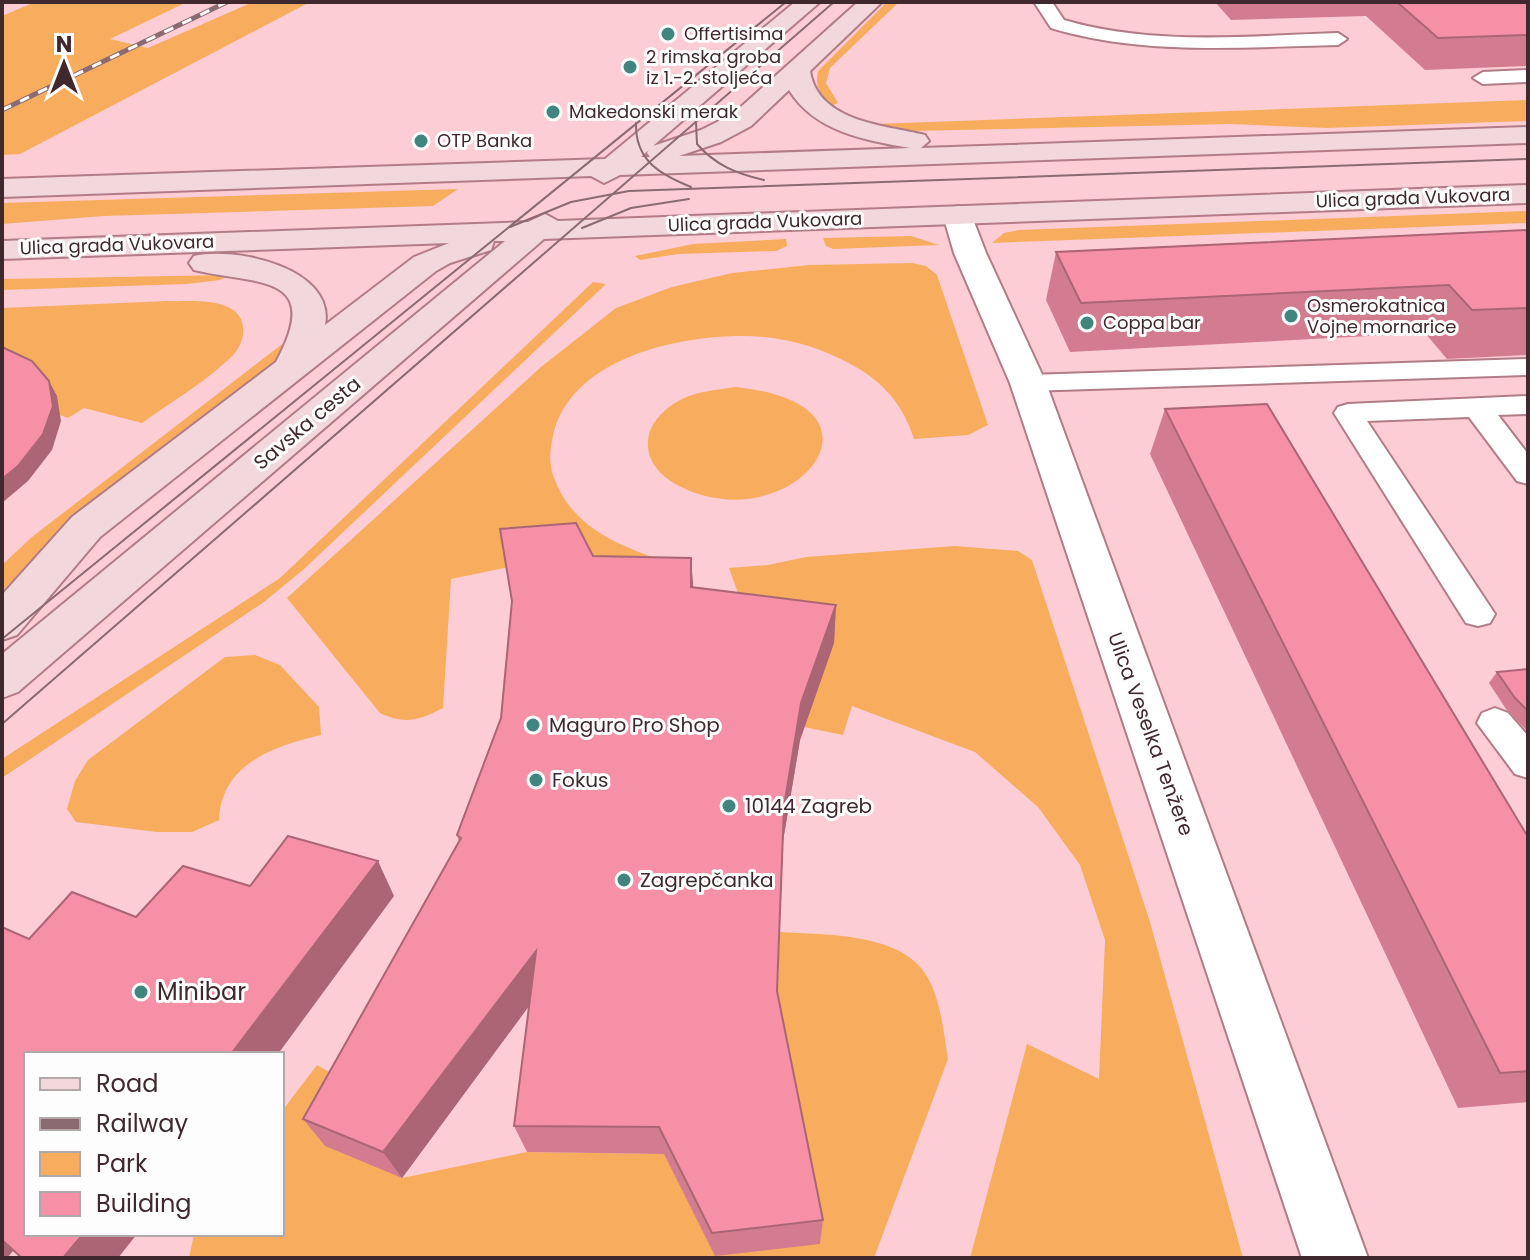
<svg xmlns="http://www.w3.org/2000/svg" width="1530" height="1260" viewBox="0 0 1530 1260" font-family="Poppins,sans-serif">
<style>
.green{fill:#f7ad5d}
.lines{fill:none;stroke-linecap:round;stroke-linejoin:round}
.service-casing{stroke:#b27c87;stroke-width:4}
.minor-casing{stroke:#b27c87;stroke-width:4}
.secondary-casing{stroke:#b27c87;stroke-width:4}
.service{fill:#fff;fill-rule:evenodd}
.minor{fill:#fff;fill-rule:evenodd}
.secondary{fill:#f2d7dd;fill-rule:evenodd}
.tram{stroke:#8b6a71;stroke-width:2}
.rail-casing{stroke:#8b6a71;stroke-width:5}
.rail{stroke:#fdfdfd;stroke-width:3;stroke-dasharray:10;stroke-linecap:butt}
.wall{fill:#d37c90}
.shaded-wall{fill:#ac6575}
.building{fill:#f590a7;stroke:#ac6575;stroke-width:2}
.poi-dot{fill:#40867e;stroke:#fdfdfd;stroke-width:3}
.labels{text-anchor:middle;stroke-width:6;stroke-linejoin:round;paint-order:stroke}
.far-poi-label{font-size:18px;fill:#40292e;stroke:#fdfdfd;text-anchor:start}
.far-street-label{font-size:18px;fill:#40292e;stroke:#fdfdfd}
.street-label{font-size:20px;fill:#40292e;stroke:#fdfdfd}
.poi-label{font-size:20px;fill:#40292e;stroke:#fdfdfd;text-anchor:start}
.near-poi-label{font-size:24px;fill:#40292e;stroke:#fdfdfd;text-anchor:start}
</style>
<rect width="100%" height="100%" fill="#fdcdd6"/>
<g class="green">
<polygon points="35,2 187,2 110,39 148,48 253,2 310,2 20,154 2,155 2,16"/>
<path d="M 887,2 L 899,2 L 830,68 L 826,83 L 838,103 L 831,106 C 820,93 815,88 818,71 Z"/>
<polygon points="1528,100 1528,121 1327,128 1231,124 912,131 875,124"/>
<polygon points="458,189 433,206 104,216 2,224 2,203"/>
<polygon points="1528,211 1528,223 992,243 1004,233 1019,230"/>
<polygon points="911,236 939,245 833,249 826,246 823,238"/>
<polygon points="786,239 787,246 776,251 678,254 640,260 635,256 693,244"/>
<path d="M 912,263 L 926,266 L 937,275 L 988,425 L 968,435 L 914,439 C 900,395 873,373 832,355 C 803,342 769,335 737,336 C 671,337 569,361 553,436 C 550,450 549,458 552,472 C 567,521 609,542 655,558 L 509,567 L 451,579 L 443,708 C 419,720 405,725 380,713 L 287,598 L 541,367 L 616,308 L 672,287 L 732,273 L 809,265 Z"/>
<polygon points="230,275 220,280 187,284 2,290 2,279"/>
<polygon points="593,282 606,284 304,569 264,602 2,778 2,759 280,578"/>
<path d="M 168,301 C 190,302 240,296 243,327 C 245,339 237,353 228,360 C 202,384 170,403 142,423 L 84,408 L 68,418 L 2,393 L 2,308 Z"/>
<polygon points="294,335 284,356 61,536 2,591 2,565 32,537"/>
<path d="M 735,387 C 908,404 790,543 679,486 C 635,463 639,421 682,399 C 698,391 717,390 735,387 Z"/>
<polygon points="955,546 1018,551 1032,560 1150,922 1243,1258 970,1258 1027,1044 1099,1079 1105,940 1080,865 1038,807 975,752 852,706 843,735 804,727 752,633 729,568 768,565 806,557"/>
<path d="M 255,655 L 280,665 L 319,707 L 321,735 C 274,746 221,764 219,820 L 192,832 L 157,832 L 76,822 L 67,809 L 75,781 L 88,760 L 225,657 Z"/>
<path d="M 780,932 C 825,935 906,932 929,980 C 941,1003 944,1034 948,1059 L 874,1258 L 189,1258 L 194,1234 L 282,1234 L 282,1111 L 317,1065 L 357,1088 L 402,1178 L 527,1152 L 664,1154 L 776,1022 Z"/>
</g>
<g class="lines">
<g class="service-casing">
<g id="service">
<path d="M 1034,2 L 1052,2 L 1064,20 C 1152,46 1247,36 1338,33 L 1347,39 L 1338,45 C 1241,47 1144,56 1051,28 Z"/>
<polygon points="1528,70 1528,82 1483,84 1473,78 1483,72"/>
<polygon points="1528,359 1528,375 1028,391 1018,389 1014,383 1018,377 1028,375"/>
<polygon points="1528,396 1528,414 1498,415 1528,454 1528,484 1517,481 1469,417 1367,421 1495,614 1490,623 1478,626 1466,623 1334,413 1338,407 1348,404"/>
<polygon points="1495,708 1508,713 1528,736 1528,778 1515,774 1477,723 1482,713"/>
</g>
</g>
<g class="minor-casing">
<polygon id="minor" points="958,206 969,209 986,253 1046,383 1368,1258 1302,1258 1010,383 954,253 943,215 947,209"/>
</g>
<g class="secondary-casing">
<g id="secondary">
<path d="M 795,2 L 820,2 L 653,146 L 701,130 L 733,114 L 858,2 L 882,2 L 810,71 C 818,122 884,125 925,135 L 929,141 L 921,148 L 1528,127 L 1528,143 L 620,175 L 604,183 L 591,176 L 2,197 L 2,179 L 605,159 ZM 789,90 C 815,132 865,140 910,148 L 679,156 L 721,142 L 751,126 ZM 649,150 L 647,153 L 650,157 L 641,157 Z"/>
<path d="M 1528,185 L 1528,203 L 544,239 L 18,692 L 2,698 L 2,654 L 505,241 L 494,241 L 491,250 L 450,263 L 436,271 L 100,537 L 17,635 L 2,640 L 2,595 L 72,517 L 276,362 C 325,272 255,285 194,270 L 189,263 L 194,256 C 234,246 336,268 325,325 L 414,257 L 449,243 L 2,259 L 2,241 L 528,222 L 545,214 L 558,221 Z"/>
</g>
</g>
<use href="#service" class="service"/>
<use href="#minor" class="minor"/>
<use href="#secondary" class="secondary"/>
<g class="tram">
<path d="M 696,122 L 697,144 C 715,165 737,174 764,180"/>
<path d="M 636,123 C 635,160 659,174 691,187"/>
<polyline points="510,227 571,202 629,191 1528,159"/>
<polyline points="582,228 631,208 689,199"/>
<polyline points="2,639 786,2"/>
<polyline points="2,724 834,2"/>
</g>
<g class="rail-casing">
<polyline id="rail" points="2,110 227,2"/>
</g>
<use href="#rail" class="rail"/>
</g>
<g class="wall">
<polygon points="1215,2 1528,2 1528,66 1425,70 1366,16 1231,20"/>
<polygon points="1528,230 1528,355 1447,359 1425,333 1070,352 1046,300 1056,252"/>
<polygon points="1165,409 1528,837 1528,1102 1458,1108 1150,454"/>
<polygon points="593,556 691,558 693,588 836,605 834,643 800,740 783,841 777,993 823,1220 820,1244 715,1256 664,1154 527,1152 514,1126 529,1006 402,1178 325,1146 303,1119 459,842 457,835"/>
<polygon points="1528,669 1528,732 1506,709 1489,683 1497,672"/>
</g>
<g class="shaded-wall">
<polygon points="49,381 57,396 61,421 52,450 28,481 2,503 2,479"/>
<polygon points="691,558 694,596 691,587"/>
<polygon points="836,605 834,643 800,740 783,841 776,1022 784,806 801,703"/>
<polygon points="378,861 394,896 278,1054 231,1054"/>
<polygon points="536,951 546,983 402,1178 383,1152"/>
<polygon points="2,1234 19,1244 7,1258 2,1258"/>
<polygon points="83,1234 137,1234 118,1258 63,1258"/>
</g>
<g class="building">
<polygon points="1397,2 1528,2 1528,35 1438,38"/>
<polygon points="1528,230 1528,308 1472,310 1449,285 1081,303 1056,252"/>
<polygon points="2,347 32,361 49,381 53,406 43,434 18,466 2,479"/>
<polygon points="1267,404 1528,837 1528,1071 1500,1073 1165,409"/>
<polygon points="576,523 593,556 691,558 691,587 836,605 801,703 784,806 777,991 823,1220 712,1233 659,1127 514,1126 536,951 383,1152 303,1119 461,838 457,835 501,718 512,601 500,529"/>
<polygon points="1528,669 1528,711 1515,698 1497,672"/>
<polygon points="288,836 378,861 231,1054 26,1054 26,1234 83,1234 63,1258 22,1258 2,1240 2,927 29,939 72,892 136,917 183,866 250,886"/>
</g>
<g class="poi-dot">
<circle cx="668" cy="34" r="8"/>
<circle cx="630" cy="67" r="8"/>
<circle cx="553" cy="112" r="8"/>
<circle cx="421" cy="141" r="8"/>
<circle cx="1291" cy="316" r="8"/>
<circle cx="1087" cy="323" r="8"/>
<circle cx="533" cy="725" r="8"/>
<circle cx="536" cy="780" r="8"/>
<circle cx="729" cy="806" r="8"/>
<circle cx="624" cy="880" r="8"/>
<circle cx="141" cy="992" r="8"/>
</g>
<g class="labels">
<g class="far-poi-label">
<text x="684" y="40">Offertisima</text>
<text x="646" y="63">2 rimska groba<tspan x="646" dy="21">iz 1.-2. stoljeća</tspan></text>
<text x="569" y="118">Makedonski merak</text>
<text x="437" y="147">OTP Banka</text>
<text x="1307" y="312">Osmerokatnica<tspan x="1307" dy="21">Vojne mornarice</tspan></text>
<text x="1103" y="329">Coppa bar</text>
</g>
<g class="far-street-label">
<text transform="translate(1413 198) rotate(-2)" y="6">Ulica grada Vukovara</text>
<text transform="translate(765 222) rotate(-2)" y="6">Ulica grada Vukovara</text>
<text transform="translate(117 245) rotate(-2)" y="6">Ulica grada Vukovara</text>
</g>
<g class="street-label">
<text transform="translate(307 423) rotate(-40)" y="7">Savska cesta</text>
<text transform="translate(1151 734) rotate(70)" y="7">Ulica Veselka Tenžere</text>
</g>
<g class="poi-label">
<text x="549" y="732">Maguro Pro Shop</text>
<text x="552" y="787">Fokus</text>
<text x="745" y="813">10144 Zagreb</text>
<text x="640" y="887">Zagrepčanka</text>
</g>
<g class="near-poi-label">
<text x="157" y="1000">Minibar</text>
</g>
</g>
<rect width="1530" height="1260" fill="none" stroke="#40292e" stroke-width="8"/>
<rect x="24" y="1052" width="260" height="184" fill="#fdfdfd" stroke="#b1a8aa" stroke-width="2"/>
<rect x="40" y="1078" width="40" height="12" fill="#f2d7dd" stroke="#b1a8aa" stroke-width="2"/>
<text x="96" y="1092" font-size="24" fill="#40292e">Road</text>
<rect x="40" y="1118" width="40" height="12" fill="#8b6a71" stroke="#b1a8aa" stroke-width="2"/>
<text x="96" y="1132" font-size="24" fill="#40292e">Railway</text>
<rect x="40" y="1152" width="40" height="24" fill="#f7ad5d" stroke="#b1a8aa" stroke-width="2"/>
<text x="96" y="1172" font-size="24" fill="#40292e">Park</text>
<rect x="40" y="1192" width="40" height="24" fill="#f590a7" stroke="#b1a8aa" stroke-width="2"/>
<text x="96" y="1212" font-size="24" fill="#40292e">Building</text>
<g transform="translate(64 64)" stroke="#fdfdfd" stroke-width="6" paint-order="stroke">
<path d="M0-6L14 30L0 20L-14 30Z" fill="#40292e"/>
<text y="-12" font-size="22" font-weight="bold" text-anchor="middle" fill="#40292e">N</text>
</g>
</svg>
